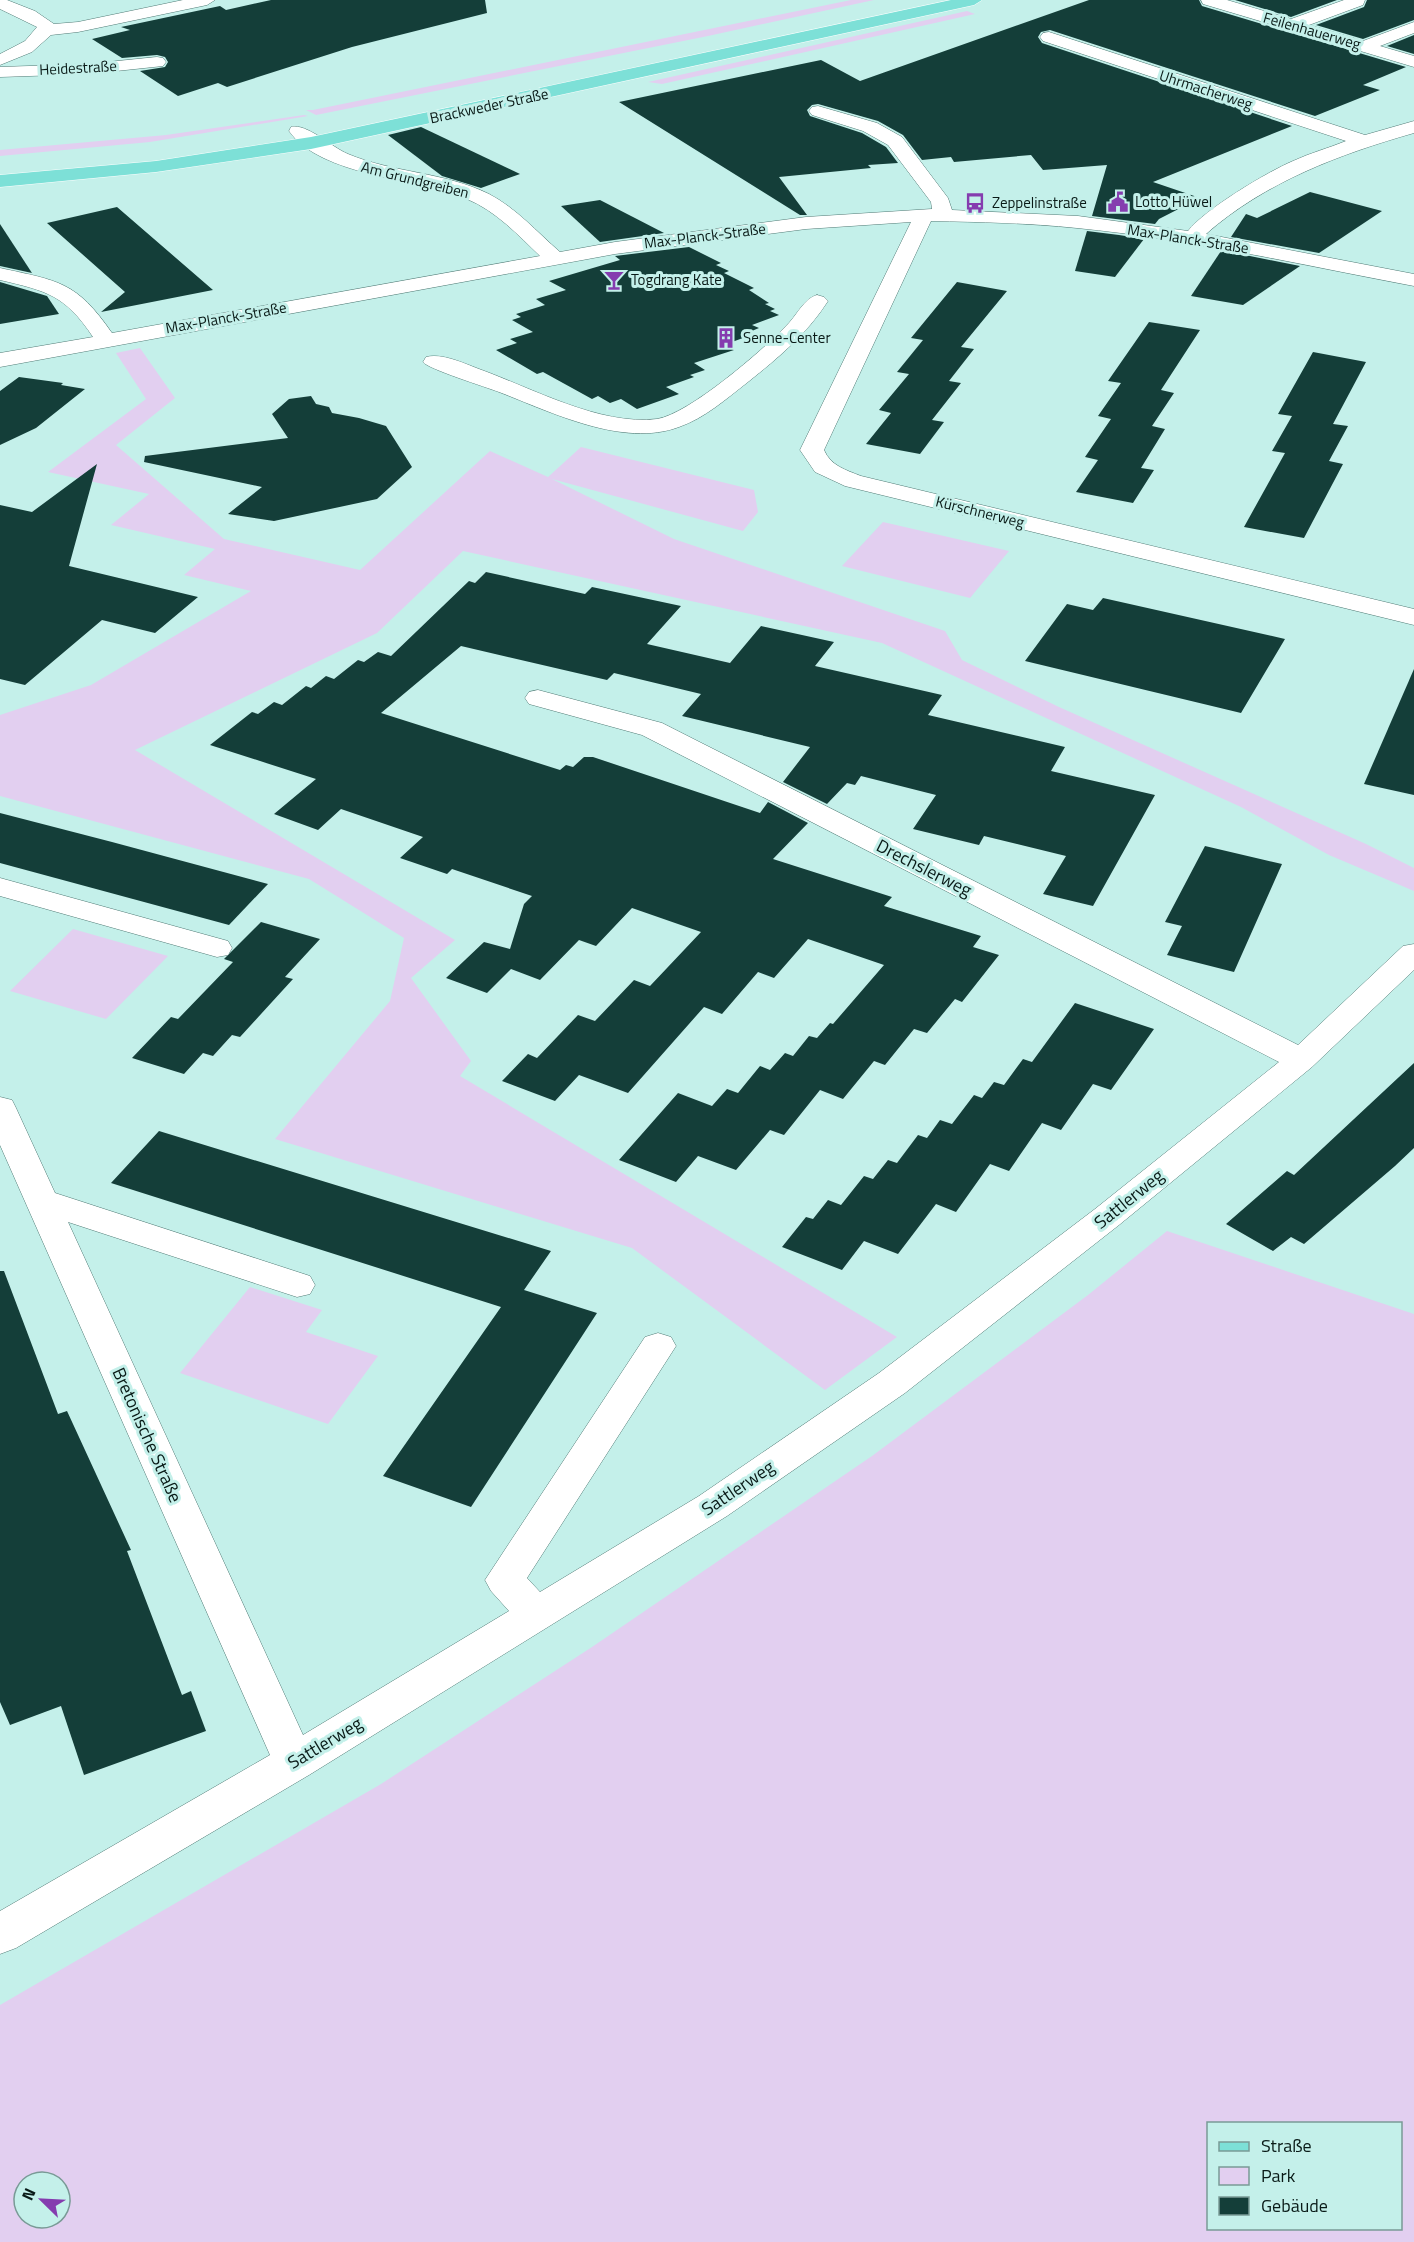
<svg xmlns="http://www.w3.org/2000/svg" width="1414" height="2242" viewBox="0 0 1414 2242" font-family="'Titillium Web',sans-serif">
<style>
.green{fill:#e2cff0;fill-rule:evenodd}
.building{fill:#143e39}
.lines{fill:none;stroke-linecap:round;stroke-linejoin:round}
.minor-casing{stroke:#527b76;stroke-width:1}
.major-casing{stroke:#fff;stroke-width:1}
.minor{fill:#fff;fill-rule:evenodd}
.major{fill:#7de0d7;fill-rule:evenodd}
.labels{text-anchor:middle;stroke-width:6;stroke-linejoin:round;paint-order:stroke}
.far-street-label{font-size:15px;fill:#091a17;stroke:#c4f0ea}
.far-poi-label{font-size:15px;fill:#091a17;stroke:#c4f0ea;text-anchor:start}
.street-label{font-size:18px;fill:#091a17;stroke:#c4f0ea}
</style>
<rect width="100%" height="100%" fill="#c4f0ea"/>
<g class="green">
<polygon points="851,0 874,0 708,36 316,115 306,110 313,110"/>
<polygon points="967,11 975,14 662,84 648,82"/>
<polygon points="304,115 308,116 150,142 0,156 0,150 166,135"/>
<polygon points="140,348 175,398 116,445 224,539 360,570 490,451 548,477 581,447 754,490 758,512 743,531 552,479 674,539 945,631 962,660 1059,707 1366,844 1414,868 1414,891 1329,855 1241,807 882,643 463,551 377,633 135,750 455,940 411,978 471,1061 460,1076 897,1337 825,1390 632,1248 275,1139 390,1001 404,938 309,879 0,796 0,715 91,685 251,591 184,575 215,549 111,525 149,494 48,472 146,399 116,353"/>
<polygon points="883,522 1009,551 970,598 842,566"/>
<polygon points="73,929 168,956 106,1019 10,991"/>
<path d="M 1167,1231 L 1414,1314 L 1414,2242 L 0,2242 L 0,2005 L 381,1784 L 592,1647 L 872,1456 L 1088,1295 ZM 1208,2124 L 1400,2124 L 1400,2228 L 1208,2228 ZM 24,2182 L 60,2182 L 60,2218 L 24,2218 Z"/>
<polygon points="250,1287 322,1310 306,1332 378,1356 328,1424 180,1373"/>
</g>
<g class="building">
<polygon points="271,0 485,0 487,13 352,47 227,87 218,83 178,96 140,71 165,67 168,62 165,57 157,55 122,58 92,39 130,30 121,27 220,6 226,10"/>
<polygon points="1089,0 1199,0 1202,6 1406,67 1363,85 1380,90 1315,116 1050,30 1041,32 1038,37 1042,43 1292,126 1153,182 1200,198 1159,219 1155,224 1092,216 1107,165 1043,170 1031,155 954,162 951,157 922,160 903,135 878,121 818,104 812,105 807,110 810,116 862,133 886,147 898,163 868,165 871,168 779,177 807,215 800,215 619,102 821,60 860,81"/>
<polygon points="1235,0 1337,0 1291,17"/>
<polygon points="1367,0 1414,0 1414,20 1363,39 1316,25 1364,7"/>
<polygon points="1414,35 1414,54 1387,46"/>
<polygon points="421,127 520,174 481,188 442,176 388,135"/>
<polygon points="1310,192 1382,211 1319,253 1231,237 1246,214 1257,218"/>
<polygon points="600,200 664,233 600,242 561,206"/>
<polygon points="117,207 213,290 101,312 125,292 47,223"/>
<polygon points="0,224 32,273 0,266"/>
<polygon points="1087,231 1119,235 1144,239 1115,277 1075,271"/>
<polygon points="689,247 721,263 716,265 729,271 724,273 754,288 749,290 769,303 765,304 775,309 770,311 779,315 752,325 759,328 747,333 751,335 724,345 734,350 694,363 705,370 690,375 694,377 666,387 679,394 637,409 621,399 610,403 598,396 592,399 543,372 537,374 496,350 517,343 510,339 533,332 512,320 521,317 516,314 545,305 536,299 566,290 549,281 620,260 615,256"/>
<polygon points="1221,251 1245,255 1300,266 1243,305 1191,296"/>
<polygon points="0,282 47,296 59,314 0,324"/>
<polygon points="957,282 1007,291 961,347 974,349 949,381 961,383 932,420 944,422 920,454 866,444 891,413 879,410 909,374 897,372 923,340 911,338"/>
<polygon points="1149,322 1200,330 1161,390 1174,393 1152,426 1165,429 1141,468 1154,470 1133,503 1076,492 1098,460 1085,457 1111,419 1098,416 1121,383 1108,381"/>
<polygon points="1313,352 1366,362 1333,424 1348,426 1329,461 1343,464 1304,538 1244,527 1285,453 1272,451 1292,416 1278,414"/>
<polygon points="19,377 63,383 61,385 85,389 36,428 0,445 0,391"/>
<polygon points="311,396 316,404 329,407 332,413 359,418 386,426 412,467 377,499 274,521 228,514 262,487 144,462 145,456 288,438 272,414 289,399"/>
<polygon points="97,464 69,566 198,597 155,633 102,620 25,685 0,679 0,505 32,512"/>
<polygon points="486,572 585,594 592,587 681,606 647,644 730,663 761,626 834,642 815,666 942,695 928,715 1065,747 1051,771 1155,795 1093,906 1043,894 1066,856 984,836 979,845 913,829 936,795 861,776 855,785 847,783 827,804 783,782 810,747 682,716 701,694 614,673 607,680 461,646 381,713 560,770 566,765 573,767 584,757 593,757 760,813 768,802 808,823 773,859 892,897 884,906 981,936 973,947 999,955 962,1002 955,999 927,1033 914,1029 885,1065 874,1061 843,1099 820,1090 784,1135 770,1130 736,1170 698,1156 676,1182 619,1160 678,1093 712,1106 727,1089 738,1093 760,1066 770,1070 785,1053 793,1056 809,1036 817,1038 830,1023 833,1024 884,965 808,939 774,978 758,972 722,1014 704,1007 628,1093 579,1075 555,1101 502,1081 528,1054 537,1058 578,1015 595,1021 634,980 650,986 701,932 632,908 596,946 579,940 540,980 511,969 487,993 446,978 484,942 510,949 524,904 532,896 452,869 447,874 400,858 423,837 341,809 318,830 274,814 316,779 210,745 252,712 258,714 274,702 282,705 306,686 311,688 326,676 334,679 358,660 364,662 378,652 391,656 469,581 475,583"/>
<polygon points="1103,598 1285,639 1241,713 1025,661 1067,604 1093,610"/>
<polygon points="1414,669 1414,795 1364,784"/>
<polygon points="0,813 112,842 268,884 229,925 0,863"/>
<polygon points="1205,846 1282,864 1234,972 1167,955 1182,926 1165,922"/>
<polygon points="261,922 320,939 285,977 293,979 240,1037 232,1035 213,1056 203,1053 184,1074 132,1058 171,1017 178,1019 233,962 224,959"/>
<polygon points="1075,1003 1154,1029 1111,1090 1093,1084 1061,1130 1042,1123 1009,1171 990,1164 956,1212 936,1204 898,1254 864,1241 842,1270 782,1247 806,1217 813,1219 828,1200 841,1205 864,1176 873,1179 888,1160 897,1163 918,1135 927,1138 940,1120 952,1124 974,1095 982,1098 994,1082 1004,1085 1023,1059 1032,1062"/>
<polygon points="1414,1063 1414,1148 1395,1166 1304,1244 1291,1237 1273,1251 1226,1224 1287,1171 1294,1175"/>
<polygon points="159,1131 551,1251 524,1290 597,1313 471,1507 383,1476 501,1307 111,1183"/>
<polygon points="0,1271 4,1271 58,1414 67,1411 131,1550 127,1551 182,1695 191,1691 206,1731 84,1775 61,1706 10,1725 0,1702"/>
</g>
<g class="lines">
<g class="minor-casing">
<g id="minor">
<polygon points="0,0 7,0 35,11 54,24 78,22 183,0 215,0 207,5 78,32 51,35 32,52 0,65 0,54 25,41 37,27 0,9"/>
<polygon points="1201,0 1227,0 1291,19 1344,0 1365,0 1363,5 1309,25 1363,41 1414,22 1414,33 1380,46 1414,56 1414,67 1203,4"/>
<path d="M 1049,32 L 1365,135 L 1414,121 L 1414,133 C 1340,154 1265,182 1206,234 L 1414,274 L 1414,286 C 1302,265 1190,239 1077,228 C 1028,223 980,222 931,221 L 824,450 C 831,466 846,470 861,476 L 1414,609 L 1414,625 L 845,486 L 815,472 L 800,450 L 911,222 L 806,229 L 615,254 L 0,367 L 0,353 L 93,337 C 65,295 47,291 0,280 L 0,268 C 59,281 76,281 112,333 L 540,256 C 518,235 496,211 467,199 C 419,179 320,176 289,131 L 291,127 C 307,123 331,147 348,154 C 393,173 445,172 489,194 C 516,208 537,232 560,252 L 615,242 L 806,217 L 932,209 L 931,202 L 888,145 L 863,131 L 812,115 L 809,111 L 812,107 L 818,106 L 877,123 L 902,137 L 948,198 L 952,210 L 1078,216 L 1188,231 C 1204,210 1267,172 1293,161 C 1310,153 1329,148 1346,141 L 1043,41 L 1040,37 L 1043,33 Z"/>
<polygon points="157,57 163,58 166,62 163,66 88,74 0,77 0,67 88,64"/>
<path d="M 817,295 L 824,297 L 828,301 C 807,334 778,358 748,382 C 726,399 705,418 679,427 C 623,448 551,412 499,392 C 486,387 428,369 423,362 L 426,357 C 442,353 463,363 479,369 C 532,388 600,426 657,419 C 689,414 763,350 786,326 C 796,317 804,298 817,295 Z"/>
<polygon points="538,690 662,723 1298,1045 1403,946 1414,944 1414,970 1312,1067 1119,1225 905,1393 727,1516 309,1775 16,1948 0,1954 0,1911 270,1755 0,1145 0,1097 12,1100 16,1108 55,1193 310,1276 315,1285 310,1294 297,1297 68,1222 303,1735 509,1611 491,1591 485,1580 645,1337 658,1333 671,1337 676,1346 527,1578 540,1592 699,1496 879,1373 1095,1209 1279,1062 642,735 529,704 525,698 529,692"/>
<polygon points="0,878 228,941 232,948 228,955 217,957 0,896"/>
</g>
</g>
<g class="major-casing">
<polygon id="major" points="951,0 982,0 974,5 311,149 156,172 0,187 0,175 156,161 311,137"/>
</g>
<use href="#minor" class="minor"/>
<use href="#major" class="major"/>
</g>
<defs>
<g id="civic-bare" transform="scale(1.62)"><path d="M-.6-6.5H3V-4.5H.6V-3L4-1V1h2V6H-6V1h2V-1L-.6-3ZM-1.2 2.5V6h2.4V2.5Z" fill="#853caf" stroke="#c4f0ea" stroke-width="2.5" paint-order="stroke"/></g>
<g id="bus-bare" transform="scale(1.62)"><path d="M-5-6H5V4H4V6H2V4H-2V6H-4V4H-5ZM-3.5-4V0h7V-4ZM-3.5 1.2v1.5H-2V1.2ZM2 1.2v1.5H3.5V1.2Z" fill="#853caf" stroke="#c4f0ea" stroke-width="2.5" paint-order="stroke"/></g>
<g id="bar-bare" transform="scale(1.62)"><path d="M-6-5H6L.8 .8V4.5H3.5V6h-7V4.5H-.8V.8Z" fill="#853caf" stroke="#c4f0ea" stroke-width="2.5" paint-order="stroke"/></g>
<g id="building-bare" transform="scale(1.62)"><path d="M-4-6H4V6H1V3H-1V6H-4ZM-2.5-4.3h1.7v1.8h-1.7ZM.8-4.3h1.7v1.8H.8ZM-2.5-1h1.7V.8h-1.7ZM.8-1h1.7V.8H.8Z" fill="#853caf" stroke="#c4f0ea" stroke-width="2.5" paint-order="stroke"/></g>
</defs>
<g fill-rule="evenodd">
<use href="#civic-bare" x="1118" y="202"/>
<use href="#bus-bare" x="975" y="203"/>
<use href="#bar-bare" x="614" y="280"/>
<use href="#building-bare" x="726" y="338"/>
</g>
<g class="labels">
<g class="far-street-label">
<text transform="translate(1312 31) rotate(16)" y="5">Feilenhauerweg</text>
<text transform="translate(78 68) rotate(-3)" y="5">Heidestraße</text>
<text transform="translate(1206 90) rotate(18)" y="5">Uhrmacherweg</text>
<text transform="translate(489 106) rotate(-12)" y="5">Brackweder Straße</text>
<text transform="translate(415 180) rotate(14)" y="5">Am Grundgreiben</text>
<text transform="translate(705 236) rotate(-7)" y="5">Max-Planck-Straße</text>
<text transform="translate(1188 239) rotate(9)" y="5">Max-Planck-Straße</text>
<text transform="translate(226 318) rotate(-10)" y="5">Max-Planck-Straße</text>
<text transform="translate(980 512) rotate(14)" y="5">Kürschnerweg</text>
</g>
<g class="far-poi-label">
<text x="1135" y="207">Lotto Hüwel</text>
<text x="992" y="208">Zeppelinstraße</text>
<text x="631" y="285">Togdrang Kate</text>
<text x="743" y="343">Senne-Center</text>
</g>
<g class="street-label">
<text transform="translate(924 868) rotate(27)" y="6">Drechslerweg</text>
<text transform="translate(1129 1199) rotate(-39)" y="6">Sattlerweg</text>
<text transform="translate(147 1435) rotate(66)" y="6">Bretonische Straße</text>
<text transform="translate(738 1488) rotate(-34)" y="6">Sattlerweg</text>
<text transform="translate(325 1743) rotate(-31)" y="6">Sattlerweg</text>
</g>
</g>
<rect x="1207" y="2122" width="195" height="108" fill="#c4f0ea" stroke="#799a96" stroke-width="1.5"/>
<rect x="1219" y="2142" width="30" height="9" fill="#7de0d7" stroke="#799a96" stroke-width="1.5"/>
<text x="1261" y="2152" font-size="18" fill="#091a17">Straße</text>
<rect x="1219" y="2167" width="30" height="18" fill="#e2cff0" stroke="#799a96" stroke-width="1.5"/>
<text x="1261" y="2182" font-size="18" fill="#091a17">Park</text>
<rect x="1219" y="2197" width="30" height="18" fill="#143e39" stroke="#799a96" stroke-width="1.5"/>
<text x="1261" y="2212" font-size="18" fill="#091a17">Gebäude</text>
<g transform="translate(42 2200) rotate(294)"><circle r="28" fill="#c4f0ea" stroke="#799a96" stroke-width="1.5"/>
<path d="M0-4.5L10 22L0 15L-10 22Z" fill="#853caf"/>
<text y="-9" font-size="16" font-weight="bold" text-anchor="middle" fill="#091a17">N</text>
</g>
</svg>
